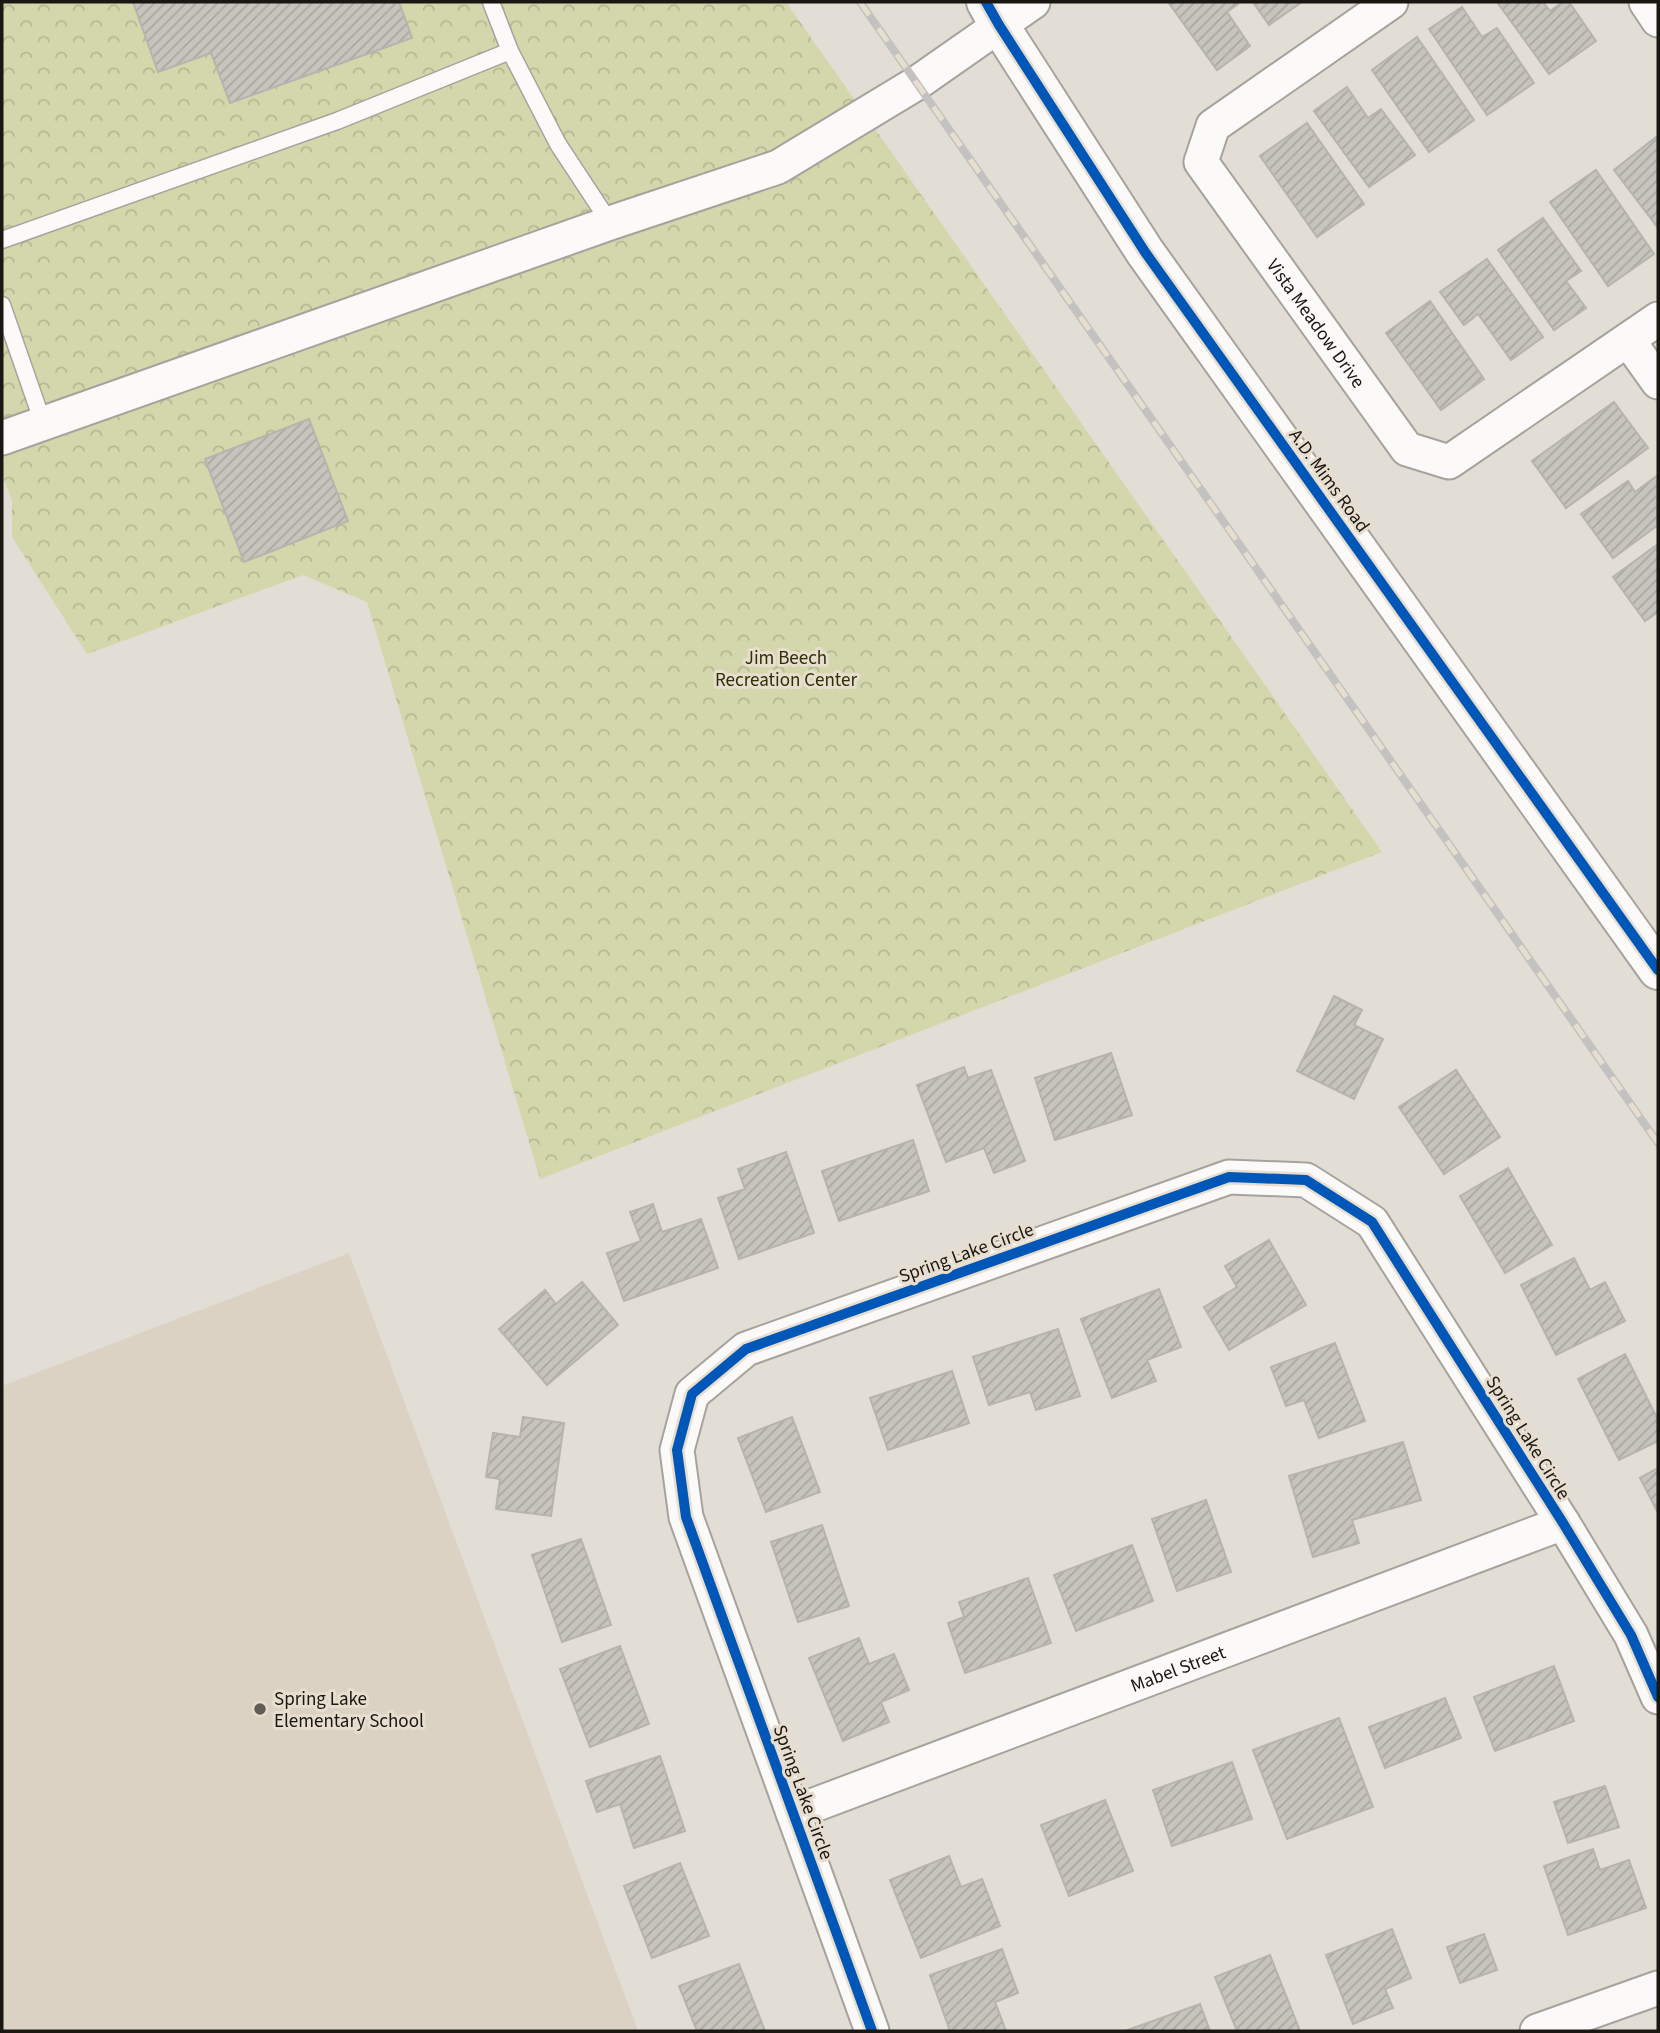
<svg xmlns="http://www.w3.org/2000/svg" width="1660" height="2033" viewBox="0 0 1660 2033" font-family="'Source Sans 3',sans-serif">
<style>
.built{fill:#dbd2c4}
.park{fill:url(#park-crowns)}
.building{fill:url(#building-hatch);stroke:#b7b3ad;stroke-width:2}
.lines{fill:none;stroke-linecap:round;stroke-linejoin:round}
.service-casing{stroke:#a6a29c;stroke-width:19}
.minor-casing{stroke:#a6a29c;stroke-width:37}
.tertiary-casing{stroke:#a6a29c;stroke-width:42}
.service{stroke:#fbfaf9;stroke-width:16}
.minor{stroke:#fbfaf9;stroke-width:33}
.tertiary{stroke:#fbfaf9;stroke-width:38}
.rail-casing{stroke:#c3c2c0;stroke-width:8}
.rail{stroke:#e7ded0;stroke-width:5;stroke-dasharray:16;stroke-linecap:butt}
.cycleway-casing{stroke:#e7ded0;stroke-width:15}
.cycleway{stroke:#0057b8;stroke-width:10}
.poi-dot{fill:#605c56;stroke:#e7ded0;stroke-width:2.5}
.labels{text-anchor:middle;stroke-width:6;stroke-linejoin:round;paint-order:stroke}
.street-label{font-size:19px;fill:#1a1712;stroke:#e7ded0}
.park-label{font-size:19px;fill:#2e3105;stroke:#e7ded0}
.poi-label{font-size:19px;fill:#1a1712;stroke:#e7ded0;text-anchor:start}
</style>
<defs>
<pattern id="park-crowns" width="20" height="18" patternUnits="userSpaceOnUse" patternTransform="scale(1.75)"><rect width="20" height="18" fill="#d4d7ab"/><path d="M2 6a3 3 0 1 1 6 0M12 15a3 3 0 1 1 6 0" fill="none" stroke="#b5b892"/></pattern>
<pattern id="building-hatch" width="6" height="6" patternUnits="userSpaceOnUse" patternTransform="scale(1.75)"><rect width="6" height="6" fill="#c7c3bd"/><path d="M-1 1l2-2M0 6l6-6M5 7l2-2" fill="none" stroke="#aaa7a1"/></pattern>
</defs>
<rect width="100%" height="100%" fill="#e2ddd5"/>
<polygon class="built" points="349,1253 638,2031 2,2031 2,1386"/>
<polygon class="park" points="2,2 786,2 1382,852 540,1179 367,602 303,575 87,654 12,537 12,501 2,474"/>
<g class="building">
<polygon points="133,2 399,2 412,38 230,103 211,53 158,72"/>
<polygon points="1168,2 1236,2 1238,4 1227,12 1250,46 1217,70"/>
<polygon points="1253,2 1302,2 1269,25"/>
<polygon points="1497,2 1543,2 1550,11 1563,2 1569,2 1596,41 1549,74"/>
<polygon points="1462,7 1482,37 1497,28 1534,83 1487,115 1429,29"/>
<polygon points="1417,37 1474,120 1429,152 1372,70"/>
<polygon points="1347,87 1368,118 1381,109 1415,155 1369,187 1314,111"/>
<polygon points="1307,123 1364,204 1317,237 1260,156"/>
<polygon points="1656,137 1658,140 1658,228 1614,170"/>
<polygon points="1596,170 1654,254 1608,286 1550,202"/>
<polygon points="1543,218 1581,271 1566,281 1586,308 1554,330 1498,250"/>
<polygon points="1487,259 1543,337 1511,360 1478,314 1464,325 1440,292"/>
<polygon points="1430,301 1484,379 1441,410 1386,333"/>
<polygon points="1614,402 1648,448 1566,508 1532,461"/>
<polygon points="309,419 348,521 244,562 205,459"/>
<polygon points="1658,475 1658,525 1613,558 1581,514 1628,481 1635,492"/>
<polygon points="1658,544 1658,612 1645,621 1613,577"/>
<polygon points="1334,996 1362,1010 1354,1025 1383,1039 1354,1099 1297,1071"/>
<polygon points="1111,1053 1132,1115 1055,1140 1035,1078"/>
<polygon points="964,1067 968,1078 991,1070 1025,1161 994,1173 984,1148 946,1162 917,1085"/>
<polygon points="1456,1070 1500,1137 1444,1174 1399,1107"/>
<polygon points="913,1140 929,1191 839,1221 822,1171"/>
<polygon points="786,1152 814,1233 739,1259 718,1198 745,1189 738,1169"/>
<polygon points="1508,1168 1552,1245 1505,1273 1460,1196"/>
<polygon points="653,1204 662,1232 701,1219 718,1268 624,1301 607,1253 641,1241 630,1212"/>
<polygon points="1269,1240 1306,1305 1229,1350 1204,1307 1237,1287 1225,1266"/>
<polygon points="1574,1258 1590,1290 1605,1282 1625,1321 1556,1355 1521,1285"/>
<polygon points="582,1282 618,1325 547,1385 499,1329 545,1290 556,1304"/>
<polygon points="1159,1289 1181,1347 1147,1360 1156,1381 1112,1398 1081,1319"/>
<polygon points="1058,1329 1080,1396 1036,1410 1030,1392 989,1405 973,1357"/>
<polygon points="1335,1343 1365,1421 1319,1438 1304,1400 1286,1406 1271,1367"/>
<polygon points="1625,1354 1658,1420 1658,1441 1619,1460 1578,1379"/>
<polygon points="952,1371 969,1423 888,1450 870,1398"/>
<polygon points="523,1417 564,1423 551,1516 496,1509 500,1479 486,1477 493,1433 520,1437"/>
<polygon points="792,1417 820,1492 766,1512 738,1438"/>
<polygon points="1403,1442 1421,1500 1352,1520 1359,1543 1313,1557 1289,1476"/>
<polygon points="1658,1468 1658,1513 1640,1478"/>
<polygon points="1206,1500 1231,1572 1177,1591 1152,1519"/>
<polygon points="822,1525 849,1606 798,1622 771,1542"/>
<polygon points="581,1539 611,1625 562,1642 532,1555"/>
<polygon points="1132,1545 1153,1601 1076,1631 1054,1575"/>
<polygon points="1028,1578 1051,1643 965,1673 948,1623 964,1617 959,1602"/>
<polygon points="859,1638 869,1664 894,1654 909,1690 881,1702 889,1722 843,1741 809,1658"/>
<polygon points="620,1646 649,1724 590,1747 560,1669"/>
<polygon points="1554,1666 1574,1721 1495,1751 1474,1697"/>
<polygon points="1445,1698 1461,1738 1385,1768 1369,1727"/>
<polygon points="1339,1718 1373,1807 1287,1839 1253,1750"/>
<polygon points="660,1756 685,1831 634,1848 620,1804 597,1812 586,1781"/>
<polygon points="1232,1762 1252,1819 1172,1846 1153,1790"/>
<polygon points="1605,1786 1619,1827 1568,1843 1554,1802"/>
<polygon points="1105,1800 1133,1871 1069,1896 1041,1825"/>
<polygon points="1593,1849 1600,1870 1629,1860 1646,1908 1568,1935 1544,1866"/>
<polygon points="949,1856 961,1887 982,1879 1000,1926 921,1958 890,1880"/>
<polygon points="680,1863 709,1936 652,1958 624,1886"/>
<polygon points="1392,1929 1411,1978 1385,1989 1393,2008 1353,2024 1326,1955"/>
<polygon points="1484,1934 1497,1970 1460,1983 1447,1947"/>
<polygon points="1002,1949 1018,1993 995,2002 1006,2031 950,2031 930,1975"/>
<polygon points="1270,1955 1300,2031 1237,2031 1215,1977"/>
<polygon points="739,1964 765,2031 697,2031 679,1986"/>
<polygon points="1200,2004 1210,2031 1125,2031"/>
</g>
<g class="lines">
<g class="service-casing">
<g id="service">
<polyline points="491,2 510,51"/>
<polyline points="2,240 337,121 510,51 558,144 610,223"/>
<polyline points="2,305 43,423"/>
</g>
</g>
<g class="minor-casing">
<g id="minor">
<path id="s1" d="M 1391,2 L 1213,126 L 1201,162 L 1407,449 L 1449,462 L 1658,319"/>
<polyline points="1646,2 1658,20"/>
<polyline points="1628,340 1658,382"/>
<polyline points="2,438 610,223 778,167 917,83 1033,2"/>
<path id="s2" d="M 793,1813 L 1563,1523"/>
<polyline points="872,2031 686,1517 677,1450 692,1394 746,1349 1229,1177 1306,1180 1372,1222 1563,1523 1631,1635 1658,1697"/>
<polyline points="1537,2031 1658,1988"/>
</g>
</g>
<g class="tertiary-casing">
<polyline id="tertiary" points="986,2 999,25 1145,252 1658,970"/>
</g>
<use href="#service" class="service"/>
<use href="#minor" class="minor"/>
<use href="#tertiary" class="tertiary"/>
<g class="rail-casing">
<polyline id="rail" points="860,2 1658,1143"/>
</g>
<use href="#rail" class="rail"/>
<g class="cycleway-casing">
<g id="cycleway">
<polyline points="986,2 999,25 1145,252 1658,970"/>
<polyline points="872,2031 686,1517 677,1450 692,1394 746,1349 1229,1177 1306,1180 1372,1222 1563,1523 1631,1635 1658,1697"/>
</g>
</g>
<use href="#cycleway" class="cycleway"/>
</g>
<circle class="poi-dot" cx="260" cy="1709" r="7"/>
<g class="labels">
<g class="street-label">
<text dy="7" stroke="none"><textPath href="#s1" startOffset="453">Vista Meadow Drive</textPath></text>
<text transform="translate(1330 480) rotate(54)" y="7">A.D. Mims Road</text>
<text transform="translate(966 1252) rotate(-20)" y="7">Spring Lake Circle</text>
<text transform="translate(1529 1437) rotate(58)" y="7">Spring Lake Circle</text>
<text dy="7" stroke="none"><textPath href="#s2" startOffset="411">Mabel Street</textPath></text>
<text transform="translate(804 1792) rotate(70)" y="7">Spring Lake Circle</text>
</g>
<g class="park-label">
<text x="786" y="664">Jim Beech<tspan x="786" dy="22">Recreation Center</tspan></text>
</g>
<g class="poi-label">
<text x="274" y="1705">Spring Lake<tspan x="274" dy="22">Elementary School</tspan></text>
</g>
</g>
<rect width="1660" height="2033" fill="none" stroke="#1a1712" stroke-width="7"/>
</svg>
